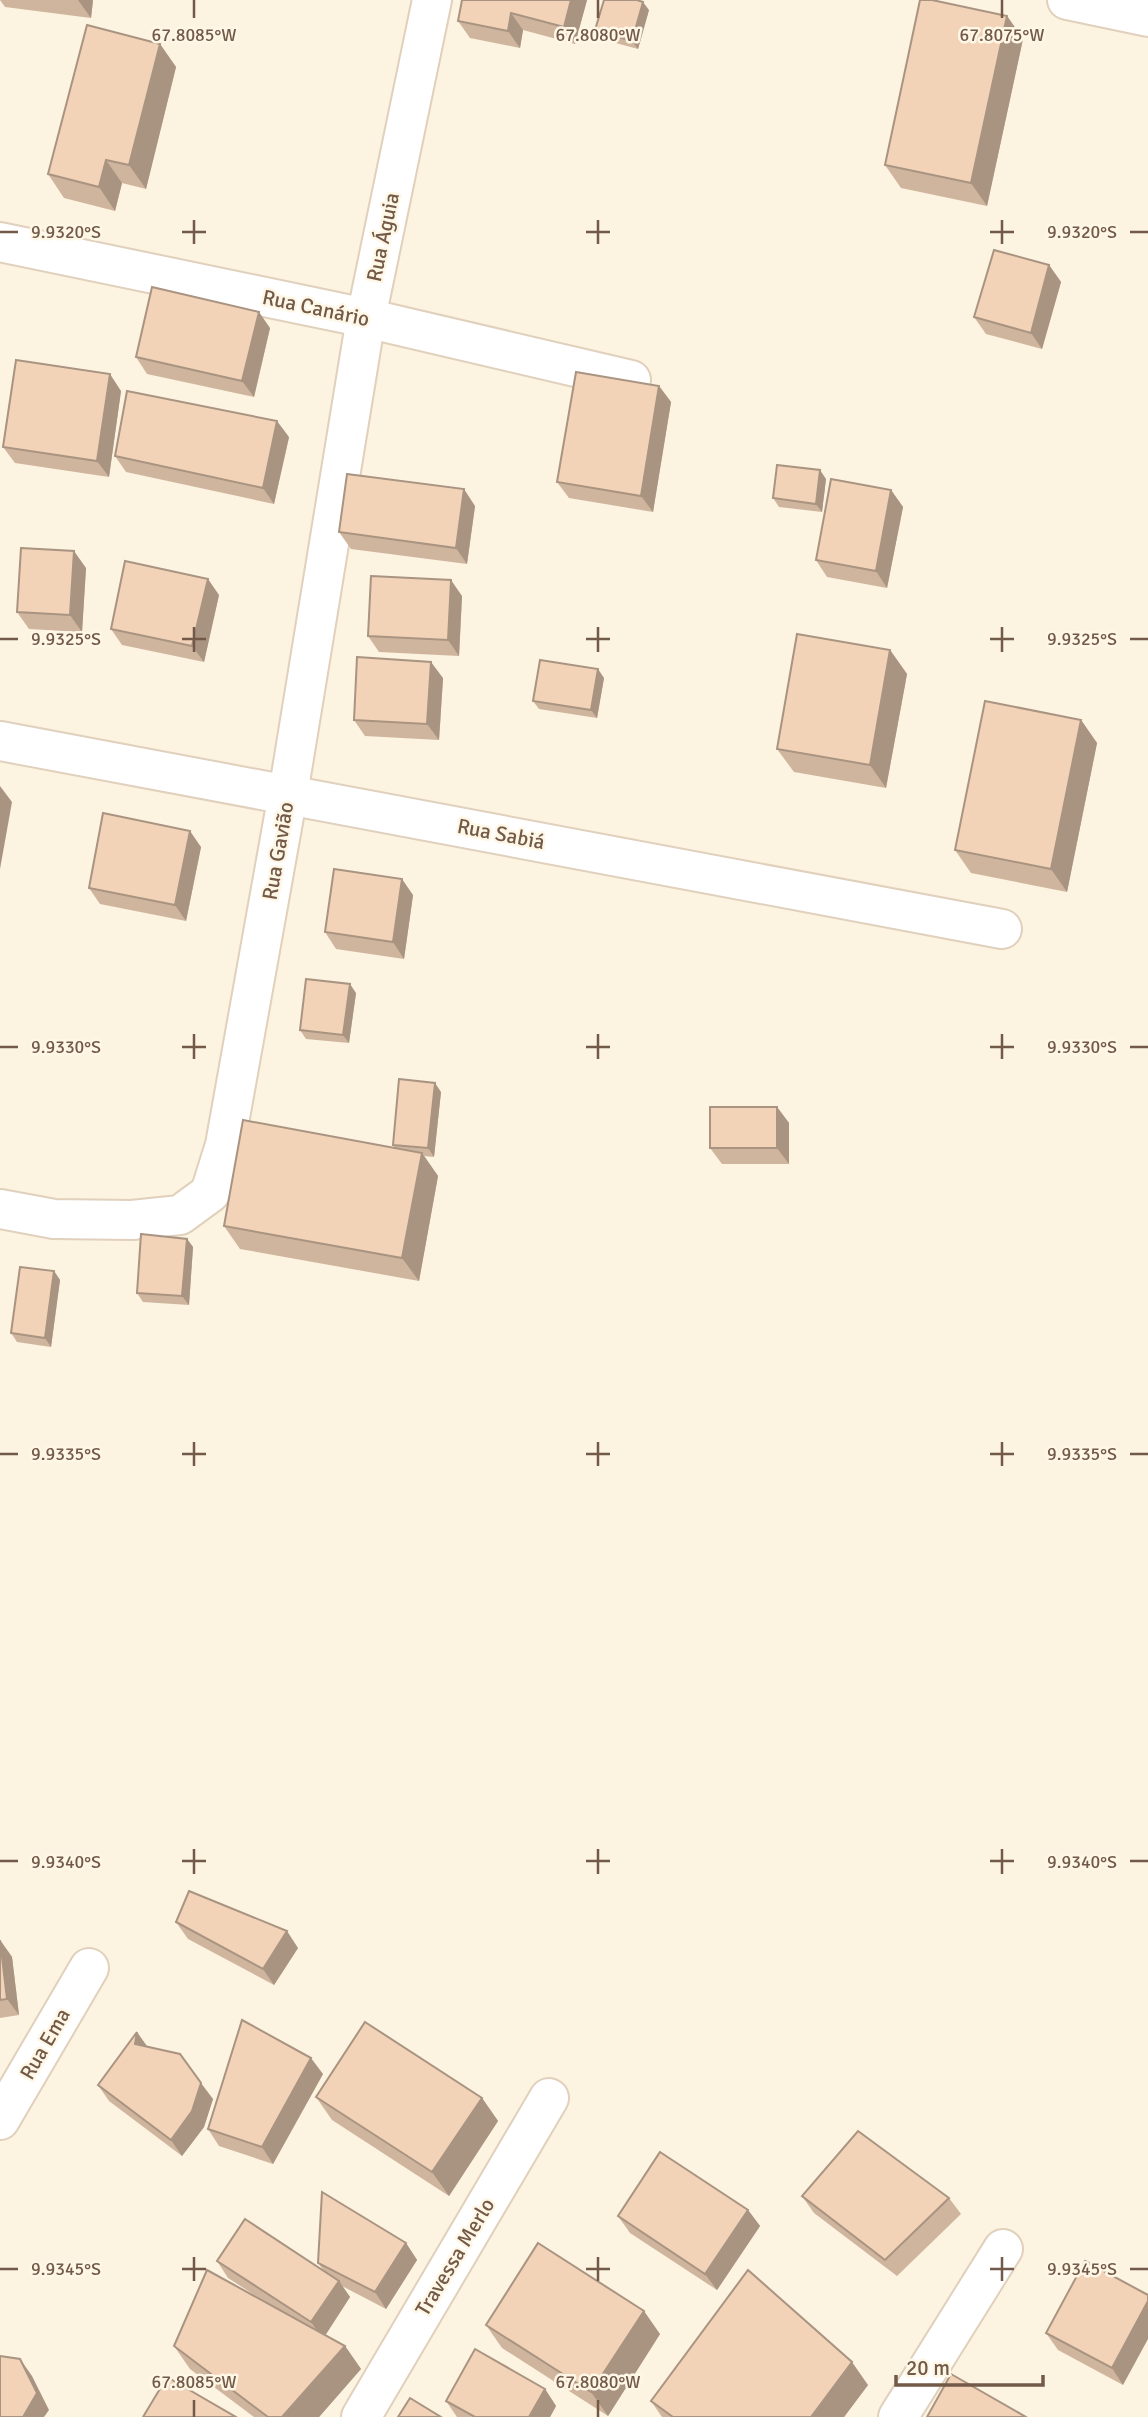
<svg xmlns="http://www.w3.org/2000/svg" width="1148" height="2417" viewBox="0 0 1148 2417" font-family="Signika,sans-serif">
<style>
.lines{fill:none;stroke-linecap:round;stroke-linejoin:round}
.minor-casing{stroke:#e0d0bc;stroke-width:42}
.minor{stroke:#fff;stroke-width:38}
.wall{fill:#d0b59e}
.shaded-wall{fill:#a99481}
.building{fill:#f2d3b8;stroke:#a99481;stroke-width:2}
.ticks{fill:none;stroke:#735a48;stroke-width:2.5}
.labels{text-anchor:middle;stroke-width:5;stroke-linejoin:round;paint-order:stroke}
.street-label{font-size:21px;fill:#735a48;stroke:#fff7e6}
.ticks-label{font-size:18px;text-anchor:middle;fill:#735a48;stroke:#fff7e6;stroke-width:5;stroke-linejoin:round;paint-order:stroke}
</style>
<rect width="100%" height="100%" fill="#fcf3e0"/>
<g class="lines">
<g class="minor-casing">
<g id="minor">
<polyline points="1067,0 1148,17"/>
<polyline points="0,242 366,318 631,380"/>
<polyline points="0,741 1002,929"/>
<polyline points="0,1209 54,1219 132,1220 180,1215 210,1193 225,1145 288,794 366,318 432,0"/>
<polyline points="0,2120 89,1968"/>
<polyline points="361,2417 549,2098"/>
<polyline points="898,2417 1003,2249"/>
</g>
</g>
<use href="#minor" class="minor"/>
</g>
<g class="wall">
<polygon points="0,0 93,0 91,18 5,7"/>
<polygon points="587,0 575,44 523,30 520,48 470,38 458,21"/>
<polygon points="649,10 638,49 601,39 595,30"/>
<polygon points="1007,16 1023,39 987,206 901,188 885,165"/>
<polygon points="160,44 176,67 146,189 122,183 115,211 64,198 48,174"/>
<polygon points="1049,265 1061,282 1042,349 986,334 974,317"/>
<polygon points="270,328 254,397 147,374 136,357"/>
<polygon points="659,386 671,402 653,512 569,498 557,482"/>
<polygon points="121,391 109,477 15,463 3,447"/>
<polygon points="289,437 274,504 126,472 115,456"/>
<polygon points="826,479 822,512 779,507 773,498"/>
<polygon points="891,490 903,507 887,588 827,577 816,560"/>
<polygon points="475,506 467,564 351,549 339,532"/>
<polygon points="86,568 82,632 29,629 17,612"/>
<polygon points="219,595 204,662 122,645 111,629"/>
<polygon points="462,596 459,656 379,652 368,636"/>
<polygon points="890,650 907,674 886,788 794,772 777,749"/>
<polygon points="443,678 439,740 365,736 354,720"/>
<polygon points="604,678 597,718 539,709 533,701"/>
<polygon points="1081,720 1097,743 1067,892 971,873 955,850"/>
<polygon points="201,847 186,921 100,904 89,888"/>
<polygon points="413,895 404,959 336,949 325,932"/>
<polygon points="356,993 349,1043 306,1039 300,1030"/>
<polygon points="441,1092 434,1157 424,1156 438,1176 419,1281 240,1249 224,1226 395,1148 393,1145"/>
<polygon points="777,1107 789,1123 789,1164 722,1164 710,1148"/>
<polygon points="187,1239 193,1247 189,1305 143,1302 137,1293"/>
<polygon points="54,1271 60,1280 51,1347 17,1342 11,1333"/>
<polygon points="176,1922 298,1948 274,1985 188,1939"/>
<polygon points="0,1940 12,1957 19,2015 0,2018"/>
<polygon points="147,2046 213,2099 204,2127 182,2156 109,2101 98,2085"/>
<polygon points="323,2074 273,2164 219,2146 208,2129"/>
<polygon points="316,2097 482,2098 498,2121 449,2196 332,2120"/>
<polygon points="802,2196 949,2198 961,2214 897,2276 814,2213"/>
<polygon points="748,2210 760,2226 717,2290 630,2233 618,2216"/>
<polygon points="406,2243 417,2260 386,2309 342,2286 350,2297 325,2335 345,2346 361,2369 319,2417 254,2417 190,2369 174,2346 267,2303 228,2278 217,2261 324,2271 318,2263"/>
<polygon points="1085,2261 1123,2385 1058,2350 1046,2333"/>
<polygon points="486,2325 660,2334 608,2416 502,2348"/>
<polygon points="868,2385 844,2417 662,2417 651,2401"/>
<polygon points="545,2389 556,2406 550,2417 457,2417 446,2401"/>
</g>
<g class="shaded-wall">
<polygon points="78,0 93,0 91,18"/>
<polygon points="571,0 587,0 575,44 564,27"/>
<polygon points="643,2 649,10 638,49 632,41"/>
<polygon points="511,13 523,30 520,48 508,31"/>
<polygon points="1007,16 1023,39 987,206 971,183"/>
<polygon points="160,44 176,67 146,189 129,165"/>
<polygon points="106,160 122,183 115,211 99,187"/>
<polygon points="1049,265 1061,282 1042,349 1031,333"/>
<polygon points="259,312 270,328 254,397 242,381"/>
<polygon points="110,374 121,391 109,477 97,461"/>
<polygon points="659,386 671,402 653,512 641,496"/>
<polygon points="277,421 289,437 274,504 263,488"/>
<polygon points="820,470 826,479 822,512 816,504"/>
<polygon points="464,489 475,506 467,564 456,548"/>
<polygon points="891,490 903,507 887,588 876,571"/>
<polygon points="74,551 86,568 82,632 70,615"/>
<polygon points="208,579 219,595 204,662 192,646"/>
<polygon points="451,580 462,596 459,656 448,640"/>
<polygon points="890,650 907,674 886,788 870,765"/>
<polygon points="431,662 443,678 439,740 427,724"/>
<polygon points="598,669 604,678 597,718 591,710"/>
<polygon points="1081,720 1097,743 1067,892 1051,869"/>
<polygon points="0,786 12,802 0,869"/>
<polygon points="190,831 201,847 186,921 175,905"/>
<polygon points="402,879 413,895 404,959 393,942"/>
<polygon points="350,984 356,993 349,1043 343,1035"/>
<polygon points="435,1083 441,1092 434,1157 428,1148"/>
<polygon points="777,1107 789,1123 789,1164 777,1148"/>
<polygon points="422,1153 438,1176 419,1281 402,1258"/>
<polygon points="187,1239 193,1247 189,1305 182,1296"/>
<polygon points="54,1271 60,1280 51,1347 45,1338"/>
<polygon points="287,1931 298,1948 274,1985 263,1969"/>
<polygon points="0,1940 12,1957 19,2015 7,1999"/>
<polygon points="137,2032 149,2049 135,2044"/>
<polygon points="311,2058 323,2074 273,2164 262,2147"/>
<polygon points="201,2083 213,2099 204,2127 182,2156 171,2140"/>
<polygon points="482,2098 498,2121 449,2196 432,2172"/>
<polygon points="748,2210 760,2226 717,2290 705,2274"/>
<polygon points="406,2243 417,2260 386,2309 375,2292"/>
<polygon points="339,2281 350,2297 323,2339 311,2322"/>
<polygon points="1148,2301 1148,2339 1123,2385 1112,2368"/>
<polygon points="644,2311 660,2334 608,2416 591,2392"/>
<polygon points="345,2346 361,2369 319,2417 282,2417"/>
<polygon points="20,2359 32,2376 49,2410 44,2417 23,2417"/>
<polygon points="852,2362 868,2385 844,2417 811,2417"/>
<polygon points="545,2389 556,2406 550,2417 529,2417"/>
</g>
<g class="building">
<polygon points="462,0 571,0 564,27 511,13 508,31 458,21"/>
<polygon points="604,0 637,0 643,2 632,41 595,30"/>
<polygon points="920,0 932,0 1007,16 971,183 885,165"/>
<polygon points="87,25 160,44 129,165 106,160 99,187 48,174"/>
<polygon points="994,250 1049,265 1031,333 974,317"/>
<polygon points="152,287 259,312 242,381 136,357"/>
<polygon points="16,360 110,374 97,461 3,447"/>
<polygon points="576,372 659,386 641,496 557,482"/>
<polygon points="127,391 277,421 263,488 115,456"/>
<polygon points="777,465 820,470 816,504 773,498"/>
<polygon points="347,474 464,489 456,548 339,532"/>
<polygon points="831,479 891,490 876,571 816,560"/>
<polygon points="21,548 74,551 70,615 17,612"/>
<polygon points="125,561 208,579 192,646 111,629"/>
<polygon points="371,576 451,580 448,640 368,636"/>
<polygon points="797,634 890,650 870,765 777,749"/>
<polygon points="357,657 431,662 427,724 354,720"/>
<polygon points="540,660 598,669 591,710 533,701"/>
<polygon points="985,701 1081,720 1051,869 955,850"/>
<polygon points="103,813 190,831 175,905 89,888"/>
<polygon points="334,869 402,879 393,942 325,932"/>
<polygon points="306,979 350,984 343,1035 300,1030"/>
<polygon points="399,1079 435,1083 428,1148 393,1145"/>
<rect x="710" y="1107" width="67" height="41"/>
<polygon points="243,1120 422,1153 402,1258 224,1226"/>
<polygon points="141,1234 187,1239 182,1296 137,1293"/>
<polygon points="20,1267 54,1271 45,1338 11,1333"/>
<polygon points="189,1891 287,1931 263,1969 176,1922"/>
<polygon points="0,1940 7,1999 0,2000"/>
<polygon points="242,2020 311,2058 262,2147 208,2129"/>
<polygon points="365,2022 482,2098 432,2172 316,2097"/>
<polygon points="137,2032 135,2044 180,2054 201,2083 192,2111 171,2140 98,2085"/>
<polygon points="858,2131 949,2198 885,2260 802,2196"/>
<polygon points="660,2152 748,2210 705,2274 618,2216"/>
<polygon points="322,2192 406,2243 375,2292 318,2263"/>
<polygon points="245,2219 339,2281 311,2322 217,2261"/>
<polygon points="538,2243 644,2311 591,2392 486,2325"/>
<polygon points="1085,2261 1148,2295 1148,2301 1112,2368 1046,2333"/>
<polygon points="207,2270 345,2346 282,2417 268,2417 174,2346"/>
<polygon points="748,2270 852,2362 811,2417 673,2417 651,2401"/>
<polygon points="475,2349 545,2389 529,2417 475,2417 446,2401"/>
<polygon points="0,2356 20,2359 37,2393 23,2417 0,2417"/>
<polygon points="951,2374 1026,2417 927,2417"/>
<polygon points="167,2377 236,2417 143,2417"/>
<polygon points="410,2398 441,2417 398,2417"/>
</g>
<path class="ticks" d="M 194,0 L 194,18M 598,0 L 598,18M 1002,0 L 1002,18M 194,220 L 194,244M 598,220 L 598,244M 1002,220 L 1002,244M 0,232 L 18,232M 182,232 L 206,232M 586,232 L 610,232M 990,232 L 1014,232M 1130,232 L 1148,232M 194,627 L 194,652M 598,627 L 598,652M 1002,627 L 1002,652M 0,639 L 18,639M 182,639 L 206,639M 586,639 L 610,639M 990,639 L 1014,639M 1130,639 L 1148,639M 194,1034 L 194,1059M 598,1034 L 598,1059M 1002,1034 L 1002,1059M 0,1047 L 18,1047M 182,1047 L 206,1047M 586,1047 L 610,1047M 990,1047 L 1014,1047M 1130,1047 L 1148,1047M 194,1442 L 194,1466M 598,1442 L 598,1466M 1002,1442 L 1002,1466M 0,1454 L 18,1454M 182,1454 L 206,1454M 586,1454 L 610,1454M 990,1454 L 1014,1454M 1130,1454 L 1148,1454M 194,1849 L 194,1874M 598,1849 L 598,1874M 1002,1849 L 1002,1874M 0,1861 L 18,1861M 182,1861 L 206,1861M 586,1861 L 610,1861M 990,1861 L 1014,1861M 1130,1861 L 1148,1861M 194,2257 L 194,2281M 598,2257 L 598,2281M 1002,2257 L 1002,2281M 0,2269 L 18,2269M 182,2269 L 206,2269M 586,2269 L 610,2269M 990,2269 L 1014,2269M 1130,2269 L 1148,2269M 194,2400 L 194,2417M 598,2400 L 598,2417"/>
<g class="labels">
<g class="street-label">
<text transform="translate(383 237) rotate(-78)" y="7">Rua Águia</text>
<text transform="translate(316 308) rotate(12)" y="7">Rua Canário</text>
<text transform="translate(501 834) rotate(11)" y="7">Rua Sabiá</text>
<text transform="translate(278 851) rotate(-80)" y="7">Rua Gavião</text>
<text transform="translate(45 2044) rotate(-60)" y="7">Rua Ema</text>
<text transform="translate(455 2257) rotate(-59)" y="7">Travessa Merlo</text>
</g>
</g>
<g class="ticks-label">
<text x="194" y="41">67.8085°W</text>
<text x="598" y="41">67.8080°W</text>
<text x="1002" y="41">67.8075°W</text>
<text x="66" y="238">9.9320°S</text>
<text x="1082" y="238">9.9320°S</text>
<text x="66" y="645">9.9325°S</text>
<text x="1082" y="645">9.9325°S</text>
<text x="66" y="1053">9.9330°S</text>
<text x="1082" y="1053">9.9330°S</text>
<text x="66" y="1460">9.9335°S</text>
<text x="1082" y="1460">9.9335°S</text>
<text x="66" y="1868">9.9340°S</text>
<text x="1082" y="1868">9.9340°S</text>
<text x="66" y="2275">9.9345°S</text>
<text x="1082" y="2275">9.9345°S</text>
<text x="194" y="2388">67.8085°W</text>
<text x="598" y="2388">67.8080°W</text>
</g>
<path d="M896 2375v10h147v-10" fill="none" stroke="#735a48" stroke-width="3.5"/>
<text x="906" y="2375" font-size="21" fill="#735a48" stroke="#fff7e6" stroke-width="5" paint-order="stroke">20 m</text>
</svg>
